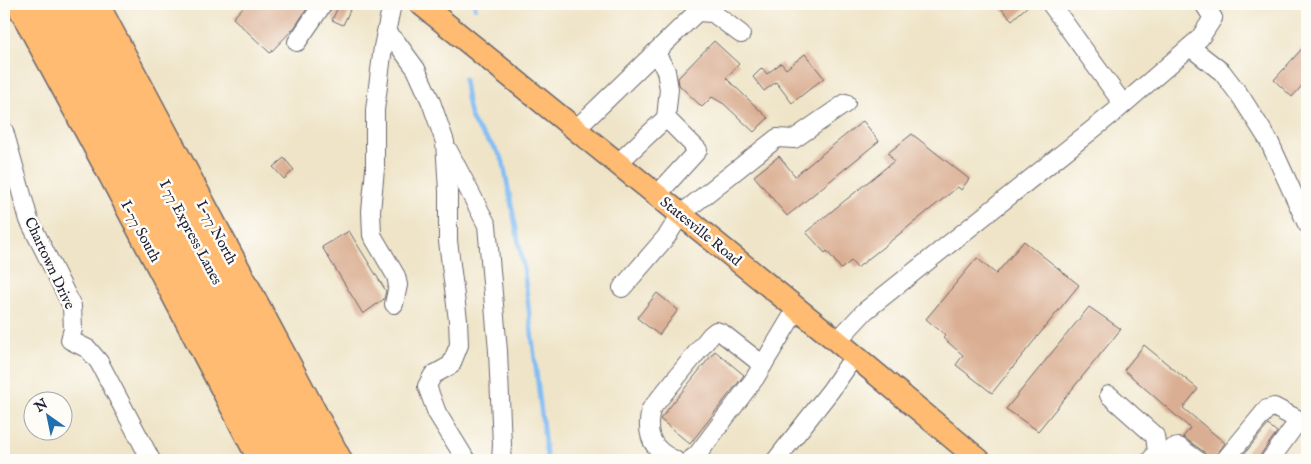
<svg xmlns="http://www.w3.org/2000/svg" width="1311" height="464" viewBox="0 0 1311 464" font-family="'IM FELL English',serif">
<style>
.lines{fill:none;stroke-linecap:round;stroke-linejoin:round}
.stream{stroke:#82bdf4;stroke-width:4.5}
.building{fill:#daae92}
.minor-casing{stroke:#6a666c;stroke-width:20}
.major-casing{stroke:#6a666c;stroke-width:25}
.highway-casing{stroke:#6a666c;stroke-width:28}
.minor{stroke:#fff;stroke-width:18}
.major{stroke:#febb71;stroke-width:22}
.highway{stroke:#febb71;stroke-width:25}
.labels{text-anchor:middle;stroke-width:5;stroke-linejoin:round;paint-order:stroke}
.street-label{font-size:15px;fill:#22223b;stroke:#fdfcf7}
</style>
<rect width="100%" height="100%" fill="#fdfcf7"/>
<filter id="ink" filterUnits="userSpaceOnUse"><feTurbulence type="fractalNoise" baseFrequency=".02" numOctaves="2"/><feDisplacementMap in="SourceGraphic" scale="10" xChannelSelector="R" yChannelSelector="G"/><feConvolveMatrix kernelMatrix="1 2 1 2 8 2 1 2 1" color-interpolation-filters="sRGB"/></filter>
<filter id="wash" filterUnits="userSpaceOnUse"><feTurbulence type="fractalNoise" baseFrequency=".0096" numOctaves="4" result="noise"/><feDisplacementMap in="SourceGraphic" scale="20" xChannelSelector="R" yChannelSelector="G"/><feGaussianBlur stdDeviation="1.12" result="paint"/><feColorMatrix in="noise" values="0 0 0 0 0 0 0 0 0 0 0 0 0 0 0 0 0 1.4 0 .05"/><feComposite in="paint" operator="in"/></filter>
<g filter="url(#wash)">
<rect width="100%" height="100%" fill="#efe4c8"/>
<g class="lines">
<g class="stream">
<polyline points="475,8 475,4"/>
<path d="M 464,79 C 467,95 467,115 477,128 C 486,140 497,147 503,161 L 524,270 L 547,460"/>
</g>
</g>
<g id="blocks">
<g class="building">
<polygon points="246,4 310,4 295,27 270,53 233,18"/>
<polygon points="997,4 1030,4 1012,20"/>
<polygon points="339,5 350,10 343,25 332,20"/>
<polygon points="714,41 739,64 726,78 768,118 754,132 724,104 712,97 702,107 679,85 678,78"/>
<polygon points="1307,43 1307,80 1292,97 1274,80"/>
<polygon points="805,54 824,78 792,103 776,82 764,91 753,77 762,68 767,74 781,63 786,69"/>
<polygon points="863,121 879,141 787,216 754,176 779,156 795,176"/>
<polygon points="912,134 969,179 961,190 958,187 857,268 851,261 841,269 827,251 825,253 806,232 894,161 888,153"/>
<polygon points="284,158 294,170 284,179 273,167"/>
<polygon points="349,231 386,291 384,299 363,314 322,247"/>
<polygon points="1024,241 1079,285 992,393 956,365 963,355 943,338 945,335 926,319 977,258 996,274"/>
<polygon points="657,293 678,310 659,335 637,318"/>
<polygon points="1089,307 1121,329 1038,431 1006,409"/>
<polygon points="1144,345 1198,389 1183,408 1225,443 1217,454 1215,460 1208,460 1203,451 1183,437 1190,428 1124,370"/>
<polygon points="715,351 744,375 690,444 660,419"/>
<polygon points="1268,425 1277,432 1261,454 1260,460 1239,460"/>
</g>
</g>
</g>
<g filter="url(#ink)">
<use href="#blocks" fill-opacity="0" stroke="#6a666c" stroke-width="1"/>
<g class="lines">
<g class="minor-casing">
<g id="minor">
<polyline points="392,4 383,47 375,110 375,169 371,211 372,235 396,276 398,285 394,304"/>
<polyline points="1051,4 1123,104"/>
<polyline points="697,12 713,13 741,34"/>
<polyline points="386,33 397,43 416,69 431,102 445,142 448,191 448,241 458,320 459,345 451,365 433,375 427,386 437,413 466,460"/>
<polyline points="297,42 323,4"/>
<polyline points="1190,47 1222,72 1241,97 1269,141 1307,224"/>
<polyline points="656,53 666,71 669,89 666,118"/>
<polyline points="576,129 697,12 698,4"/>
<polyline points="4,131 29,220 72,306 73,329 70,340 88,349 99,362 151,460"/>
<polyline points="448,150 487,225 498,351 502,445 501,460"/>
<polyline points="618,163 666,118 698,150 657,195"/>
<polyline points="622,288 667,236 681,214 777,138 794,139 846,103"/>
<polyline points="837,341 865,311 1117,110 1200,38 1213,18 1204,4"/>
<polyline points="1109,395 1155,436 1157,452 1151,460"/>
<path d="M 675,460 C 651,450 645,433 651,409 L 711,335 L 716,331 L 722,333 L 763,365"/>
<polyline points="690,460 697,455 755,378 797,308"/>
<polyline points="776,460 831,390 855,355"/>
<polyline points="1163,460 1173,448 1179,447 1197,460"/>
<polyline points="1225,460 1267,409 1274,407 1307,424"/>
<polyline points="1270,460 1299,420"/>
</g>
</g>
<g class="major-casing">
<polyline id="major" points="421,4 837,341 979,460"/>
</g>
<g class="highway-casing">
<g id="highway">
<polyline points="19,4 113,178 261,460"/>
<polyline points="45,4 287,460"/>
<polyline points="70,4 313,460"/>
<polyline points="96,4 339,460"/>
</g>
</g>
<use href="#minor" class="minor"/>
<use href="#major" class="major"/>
<use href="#highway" class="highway"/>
</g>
</g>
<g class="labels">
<g class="street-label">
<text transform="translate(141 231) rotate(62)" y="5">I-77 South</text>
<text transform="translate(701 231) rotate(39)" y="5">Statesville Road</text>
<text transform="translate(191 232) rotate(62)" y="5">I 77 Express Lanes</text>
<text transform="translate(217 232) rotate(62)" y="5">I-77 North</text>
<text transform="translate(50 263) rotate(65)" y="5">Chartown Drive</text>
</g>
</g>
<rect width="1311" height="464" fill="none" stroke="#fdfcf7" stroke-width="20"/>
<g transform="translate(48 416) rotate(327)"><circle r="24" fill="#fdfcf7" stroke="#a5a5ac"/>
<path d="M0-4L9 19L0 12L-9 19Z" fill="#1f6fb2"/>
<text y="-8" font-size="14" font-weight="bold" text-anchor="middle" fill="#22223b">N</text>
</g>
</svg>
